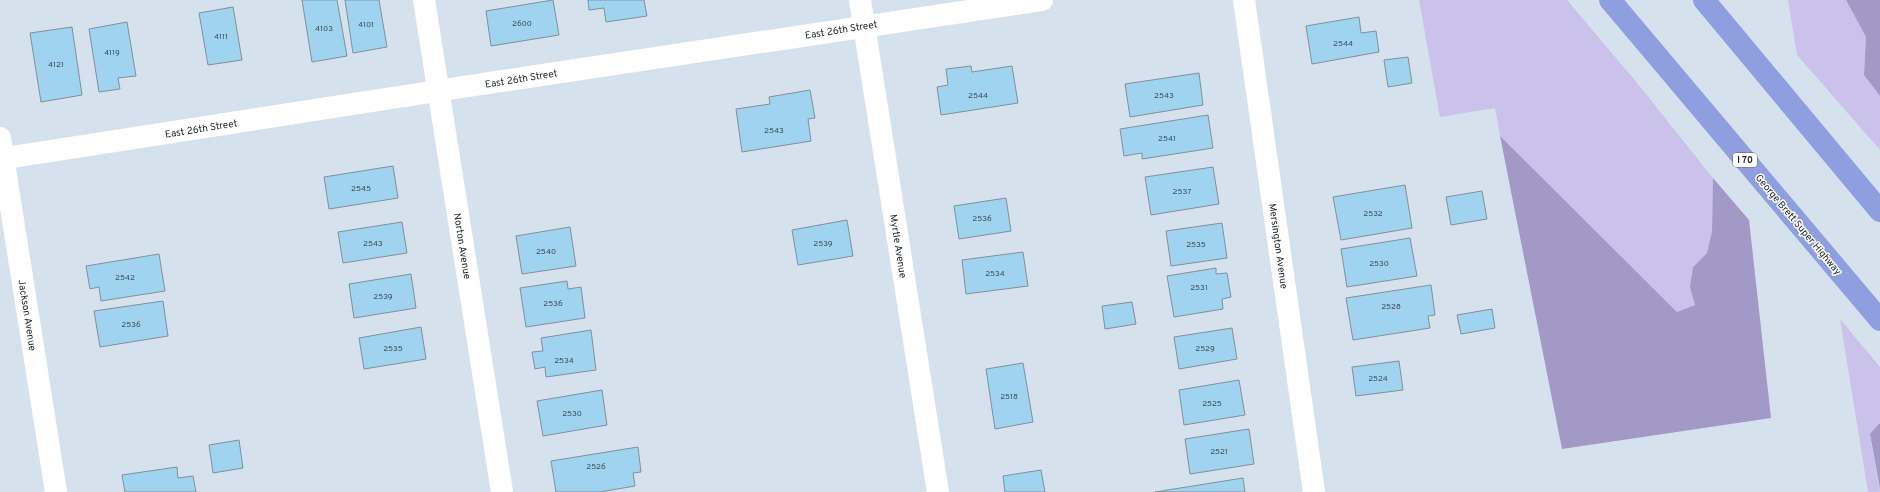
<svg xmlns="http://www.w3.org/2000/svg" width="1880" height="492" viewBox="0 0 1880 492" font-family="Overpass,sans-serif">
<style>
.green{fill:#cac2eb}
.forest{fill:#a299c6}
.building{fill:#a0d3f0;stroke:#819098}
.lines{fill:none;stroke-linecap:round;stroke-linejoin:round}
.minor{stroke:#fff;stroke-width:22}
.highway{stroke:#8f9edf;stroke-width:22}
.labels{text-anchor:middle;stroke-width:3;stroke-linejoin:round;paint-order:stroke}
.number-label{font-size:8px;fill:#3e4e58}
.shield{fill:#fff;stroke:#626467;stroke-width:1}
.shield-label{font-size:9px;font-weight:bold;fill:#1e2226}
.street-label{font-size:10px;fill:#1e2226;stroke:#fff}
</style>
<rect width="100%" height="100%" fill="#d6e1ee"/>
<g class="green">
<polygon points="1419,0 1567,0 1638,84 1713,178 1712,231 1707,253 1693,267 1695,305 1677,312 1500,136 1495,108 1440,117"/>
<polygon points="1788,0 1846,0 1866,37 1864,75 1880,96 1880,150 1797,55"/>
<polygon points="1840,319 1880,367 1880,424 1870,435 1880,492 1868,492"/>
</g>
<g class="forest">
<polygon points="1846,0 1880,0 1880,96 1864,75 1866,37"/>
<polygon points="1500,136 1677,312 1695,305 1690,287 1693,267 1707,253 1712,231 1713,178 1749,220 1771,418 1562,449"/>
<polygon points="1879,424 1880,424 1880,489 1870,434"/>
</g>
<g class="building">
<polygon points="302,0 337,0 347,56 312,62"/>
<polygon points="345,0 379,0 387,47 353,53"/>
<polygon points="553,0 559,35 491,46 486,11"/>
<polygon points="588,0 644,0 647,16 606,22 604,8 589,10"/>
<polygon points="233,7 242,60 208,65 199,13"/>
<polygon points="1359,17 1361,33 1376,31 1379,52 1312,64 1306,26"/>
<polygon points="127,22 136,76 118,78 120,89 99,92 89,29"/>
<polygon points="72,27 82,95 41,102 30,33"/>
<polygon points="1408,57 1412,83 1388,87 1384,60"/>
<polygon points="971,66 972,72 1012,66 1018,103 941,115 937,87 948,85 946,69"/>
<polygon points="1199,73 1203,105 1130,117 1125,84"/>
<polygon points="810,90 815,118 808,119 811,141 742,152 736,109 770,104 769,97"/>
<polygon points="1208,115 1213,148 1142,159 1142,153 1124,156 1120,129"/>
<polygon points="393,166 398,198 329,209 324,177"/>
<polygon points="1213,167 1219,204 1151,215 1145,177"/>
<polygon points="1405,185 1412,228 1341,240 1333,197"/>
<polygon points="1482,191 1487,219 1451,225 1446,197"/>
<polygon points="1006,198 1011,231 959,239 954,206"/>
<polygon points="847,220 853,256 798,265 792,230"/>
<polygon points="402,222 407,253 343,263 338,232"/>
<polygon points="1222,223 1227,258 1171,266 1166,231"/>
<polygon points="570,227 576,266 522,274 516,236"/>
<polygon points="1410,238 1417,276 1347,287 1341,249"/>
<polygon points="1023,252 1028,286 966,294 962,260"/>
<polygon points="159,254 165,291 101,301 99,287 90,289 86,266"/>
<polygon points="1216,268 1216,274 1227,273 1231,297 1222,299 1223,309 1174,317 1167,276"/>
<polygon points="411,274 416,308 354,318 349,284"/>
<polygon points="567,281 568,289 581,287 585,318 526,327 520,288"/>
<polygon points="1431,285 1435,315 1428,316 1430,328 1353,340 1346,298"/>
<polygon points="163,301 168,336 100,347 94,311"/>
<polygon points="1132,302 1136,324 1105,329 1102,306"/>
<polygon points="1492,309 1495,328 1461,334 1457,315"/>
<polygon points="421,327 426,359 364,369 359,338"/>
<polygon points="1232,328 1237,359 1179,369 1174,337"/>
<polygon points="591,330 596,370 546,377 545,367 535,369 532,352 543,351 541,338"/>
<polygon points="1399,361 1403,390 1356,396 1352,367"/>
<polygon points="1023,363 1033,422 995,429 986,369"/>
<polygon points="1239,380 1245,415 1184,425 1179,390"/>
<polygon points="602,390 607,425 543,436 537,401"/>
<polygon points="1249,429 1254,464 1190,474 1185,439"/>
<polygon points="239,440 243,468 213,473 209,445"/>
<polygon points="638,447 641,472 633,473 635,486 600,492 556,492 551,461"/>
<polygon points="177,467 178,478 193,476 196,492 125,492 122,475"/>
<polygon points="1041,470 1045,492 1005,492 1003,476"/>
<polygon points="1243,478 1245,492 1155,492"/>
</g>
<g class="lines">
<g class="minor">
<polyline points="424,0 502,492"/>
<polyline points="860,0 938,492"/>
<polyline points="1244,0 1314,492"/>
<polyline points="0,138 56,492"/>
<polyline points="0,159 469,86 1042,0"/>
</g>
<g class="highway">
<polyline points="1610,0 1880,320"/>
<polyline points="1704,0 1880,211"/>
</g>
</g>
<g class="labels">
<g class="number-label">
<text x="522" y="26">2600</text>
<text x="366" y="27">4101</text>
<text x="324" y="31">4103</text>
<text x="221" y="39">4111</text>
<text x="1343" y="46">2544</text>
<text x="112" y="55">4119</text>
<text x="56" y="67">4121</text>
<text x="978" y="98">2544</text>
<text x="1164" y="98">2543</text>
<text x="774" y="133">2543</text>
<text x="1167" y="141">2541</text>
<text x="361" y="191">2545</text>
<text x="1182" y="194">2537</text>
<text x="1373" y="216">2532</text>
<text x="982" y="221">2536</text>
<text x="373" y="246">2543</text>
<text x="823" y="246">2539</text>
<text x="1196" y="247">2535</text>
<text x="546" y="254">2540</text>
<text x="1379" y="266">2530</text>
<text x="995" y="276">2534</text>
<text x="125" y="280">2542</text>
<text x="1199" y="290">2531</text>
<text x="383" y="299">2539</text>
<text x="553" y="306">2536</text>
<text x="1391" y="309">2528</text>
<text x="131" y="327">2536</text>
<text x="393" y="351">2535</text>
<text x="1205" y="351">2529</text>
<text x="564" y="363">2534</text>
<text x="1378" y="381">2524</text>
<text x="1009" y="399">2518</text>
<text x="1212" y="406">2525</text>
<text x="572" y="416">2530</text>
<text x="1219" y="454">2521</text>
<text x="596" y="469">2526</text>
</g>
<rect class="shield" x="1733" y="153" width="24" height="14" rx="3"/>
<g class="shield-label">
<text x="1745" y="163">I 70</text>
</g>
<g class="street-label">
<text transform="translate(841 29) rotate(-9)" y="4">East 26th Street</text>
<text transform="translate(521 78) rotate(-9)" y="4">East 26th Street</text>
<text transform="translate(201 128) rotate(-9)" y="4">East 26th Street</text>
<text transform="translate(1799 224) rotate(50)" y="4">George Brett Super Highway</text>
<text transform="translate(463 246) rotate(81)" y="4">Norton Avenue</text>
<text transform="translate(899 246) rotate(81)" y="4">Myrtle Avenue</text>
<text transform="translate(1279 246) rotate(82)" y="4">Mersington Avenue</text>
<text transform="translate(28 315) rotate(81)" y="4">Jackson Avenue</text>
</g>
</g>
</svg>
